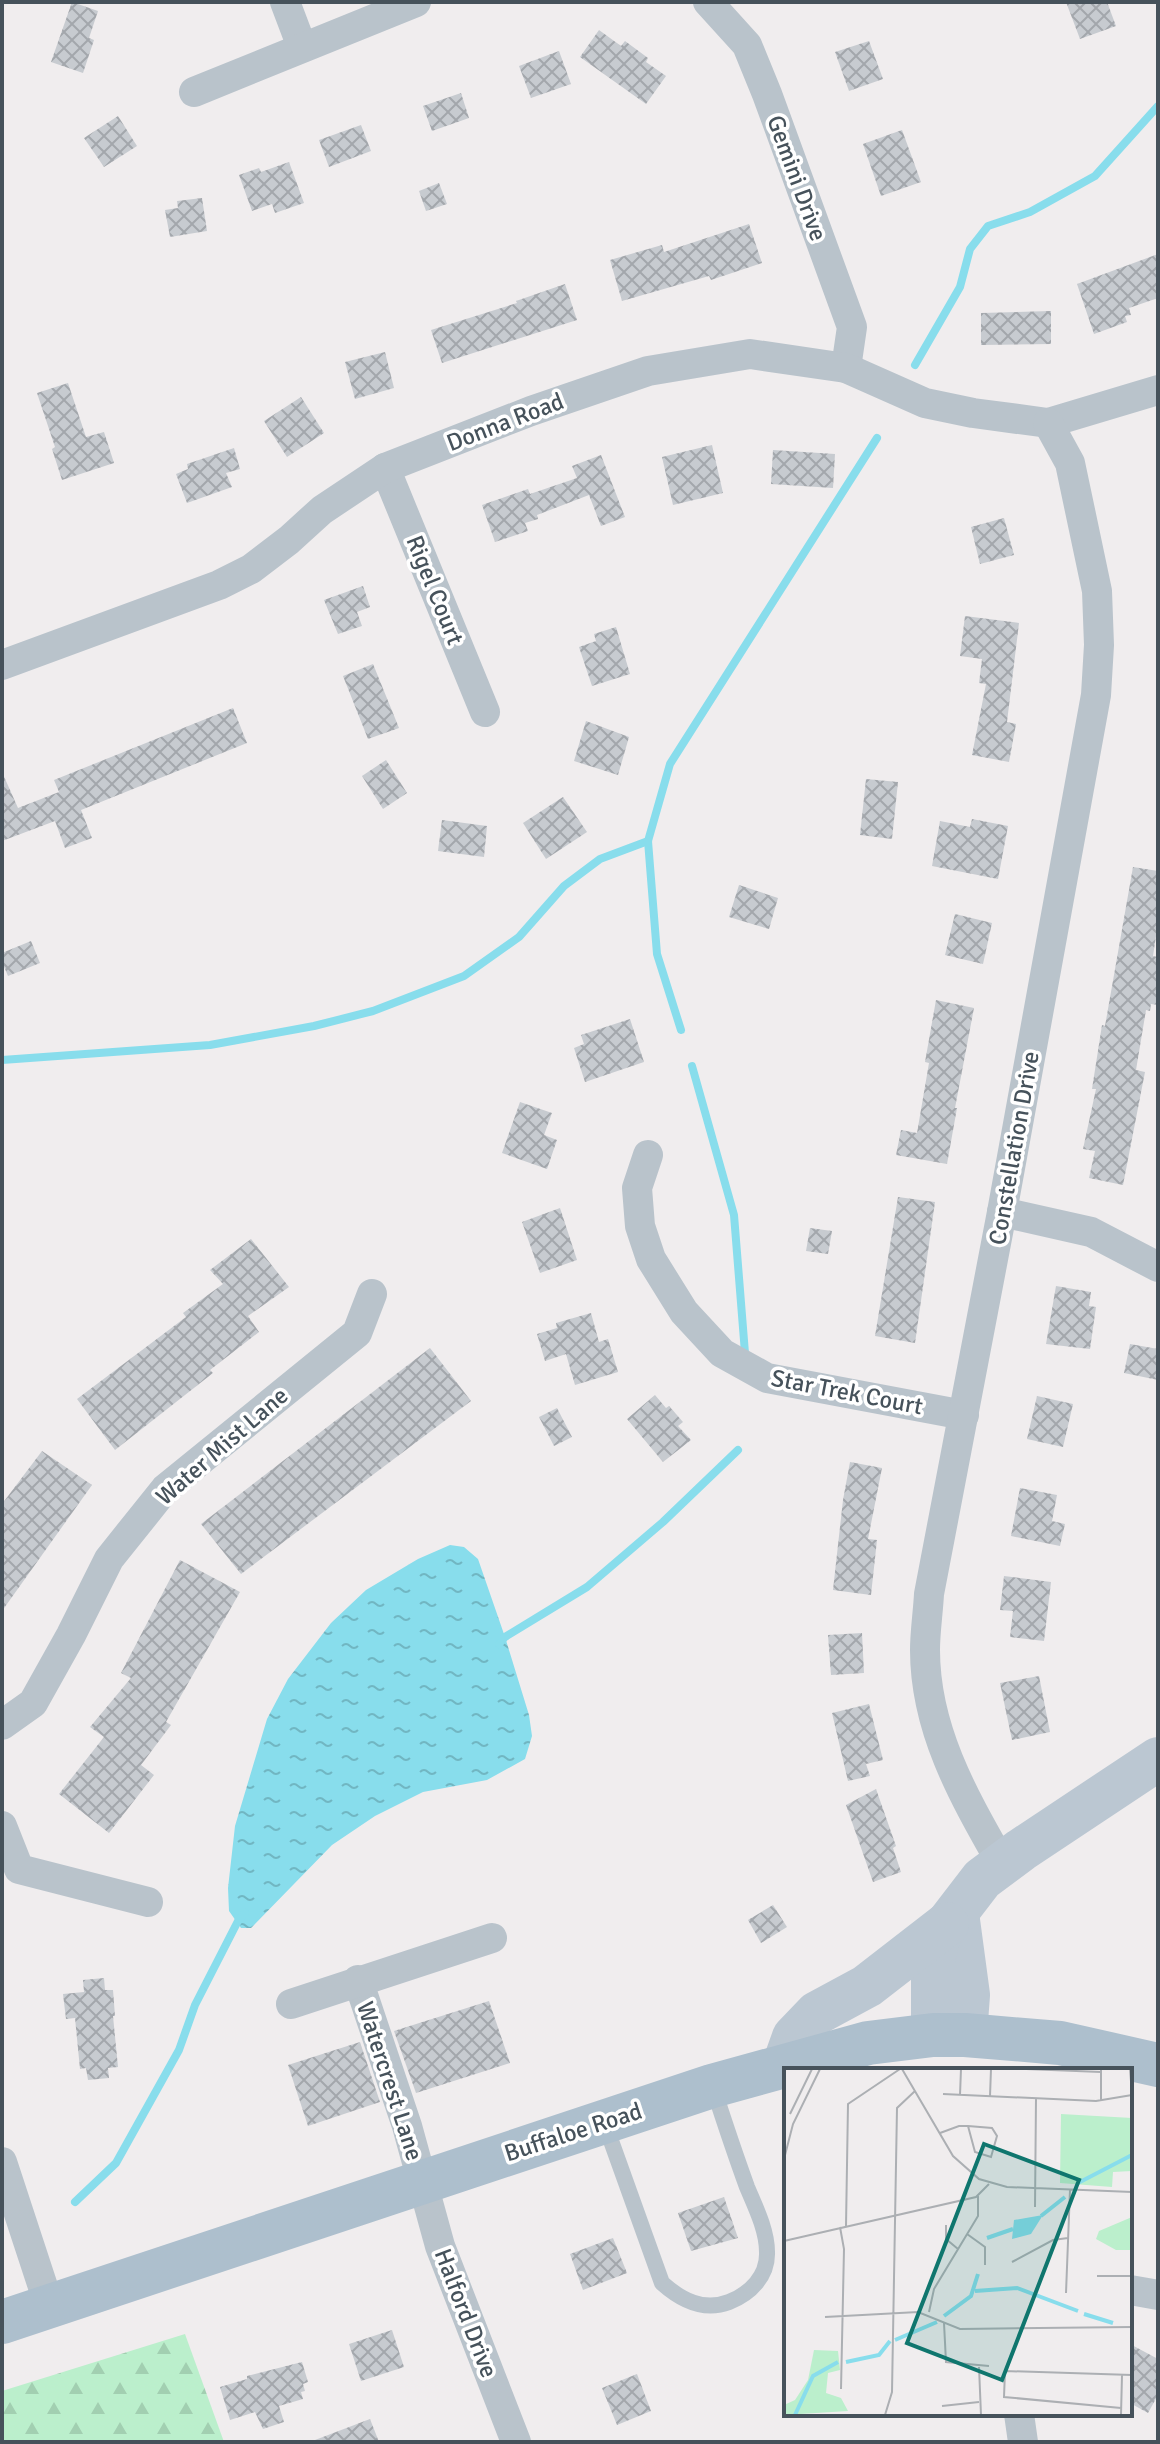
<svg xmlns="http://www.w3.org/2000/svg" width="1160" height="2444" viewBox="0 0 1160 2444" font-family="Signika,sans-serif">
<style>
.forest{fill:url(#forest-firs)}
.water{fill:url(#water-ripples)}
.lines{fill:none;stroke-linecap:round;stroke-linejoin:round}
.stream{stroke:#88ddec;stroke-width:8}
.building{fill:url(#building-cross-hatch)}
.lane{stroke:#b9c3cb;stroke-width:16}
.street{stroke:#b9c3cb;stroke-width:30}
.secondary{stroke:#bbc7d2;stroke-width:44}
.primary{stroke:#adbfcd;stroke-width:44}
.labels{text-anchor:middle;stroke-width:7;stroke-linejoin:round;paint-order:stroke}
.street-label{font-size:24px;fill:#46525b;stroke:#fff}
.inset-river{fill:none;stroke:#88ddec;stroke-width:4}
.inset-road{fill:none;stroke:#acafb3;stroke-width:2}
.view{fill:#0f766e;fill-opacity:0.15;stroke:#0f766e;stroke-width:4}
.inset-edge{fill:none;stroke:#46525b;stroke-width:4}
</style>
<defs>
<pattern id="forest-firs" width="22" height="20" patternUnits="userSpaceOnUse" patternTransform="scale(2)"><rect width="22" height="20" fill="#bbefcc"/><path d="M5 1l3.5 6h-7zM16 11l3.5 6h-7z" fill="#a2cfb1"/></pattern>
<pattern id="water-ripples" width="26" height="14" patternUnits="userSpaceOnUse" patternTransform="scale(2)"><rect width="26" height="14" fill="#88ddec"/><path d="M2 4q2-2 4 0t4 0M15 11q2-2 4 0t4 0" fill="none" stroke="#71b6c2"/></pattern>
<pattern id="building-cross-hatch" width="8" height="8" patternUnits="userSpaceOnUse" patternTransform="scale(2)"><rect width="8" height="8" fill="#c7cbd0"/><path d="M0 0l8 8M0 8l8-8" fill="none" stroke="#a3a7ac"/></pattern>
</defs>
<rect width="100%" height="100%" fill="#f0edee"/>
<polygon class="forest" points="185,2334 224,2442 2,2442 2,2391"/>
<polygon class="water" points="450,1545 464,1547 478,1559 505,1637 529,1715 532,1736 525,1759 487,1780 423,1792 375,1816 332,1845 251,1928 241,1928 229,1911 228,1888 235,1826 267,1719 288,1679 331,1623 366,1590 418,1559"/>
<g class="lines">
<g class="stream">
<polyline points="915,365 960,287 970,249 988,226 1030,212 1095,176 1158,106"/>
<polyline points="681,1030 657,954 648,841 670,764 877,438"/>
<polyline points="2,1060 210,1045 314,1026 373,1011 464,976 519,937 564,886 600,859 648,841"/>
<polyline points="692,1066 734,1215 745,1353"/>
<polyline points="499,1644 505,1637 587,1587 663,1522 738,1450"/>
<polyline points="75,2202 116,2163 179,2050 195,2005 238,1921 245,1913"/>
</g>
</g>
<g class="building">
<polygon points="72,2 98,11 89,38 94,40 83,73 51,62"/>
<polygon points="1066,2 1107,2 1116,26 1080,39"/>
<polygon points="599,30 621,46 625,41 648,58 646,62 666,76 646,104 580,57"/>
<polygon points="869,41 883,79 849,91 835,52"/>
<polygon points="559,51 571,84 531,98 519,66"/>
<polygon points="461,93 469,118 432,131 423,106"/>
<polygon points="118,116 137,146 104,167 84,138"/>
<polygon points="361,125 371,151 329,167 319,140"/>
<polygon points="902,130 921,182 881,196 863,144"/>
<polygon points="289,162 304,203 275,213 272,204 252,211 239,175 259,168 261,172"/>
<polygon points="439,183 447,204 426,211 419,191"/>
<polygon points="202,198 207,231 170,237 165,210 178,208 177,201"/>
<polygon points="749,224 762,263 711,280 709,276 622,301 610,260 662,245 664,252"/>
<polygon points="1158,254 1158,298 1129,308 1131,315 1125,316 1127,322 1094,334 1077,284"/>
<polygon points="565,284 577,320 442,363 431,330 517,303 516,301"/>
<polygon points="1051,311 1051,344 981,345 981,313"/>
<polygon points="385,352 394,388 355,399 345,362"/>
<polygon points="68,383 86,437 104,432 114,463 62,480 52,449 55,447 37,393"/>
<polygon points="301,397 324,433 287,457 264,421"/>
<polygon points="712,445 723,493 673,505 662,457"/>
<polygon points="234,448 240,469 226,473 232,487 187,503 176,474 188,469 187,464"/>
<polygon points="773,450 835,454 833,488 771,484"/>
<polygon points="601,455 625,517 601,526 589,495 537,515 538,519 525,523 528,531 495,542 482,505 528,489 530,494 577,478 572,466"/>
<polygon points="1004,518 1014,555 980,564 971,527"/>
<polygon points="363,586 370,607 357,612 362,626 338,634 324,600"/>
<polygon points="965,616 1019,623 1007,722 1016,724 1009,762 972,755 986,684 979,683 982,659 960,656"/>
<polygon points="616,627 630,674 592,686 579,647 596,641 594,634"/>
<polygon points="373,664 399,728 368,739 343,676"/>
<polygon points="233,708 247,743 81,810 92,838 65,848 55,821 2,841 2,772 18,808 59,792 54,780"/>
<polygon points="586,721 629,737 618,775 574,761"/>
<polygon points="386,760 407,793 383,809 362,776"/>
<polygon points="866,779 898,782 892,839 860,835"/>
<polygon points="563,797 587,832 546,859 523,823"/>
<polygon points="972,819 1008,826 998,879 932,866 940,821 970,827"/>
<polygon points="442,820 487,826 484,857 438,851"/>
<polygon points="1133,867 1158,871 1158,923 1153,956 1158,957 1158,1005 1151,1004 1150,1011 1146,1010 1136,1070 1145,1072 1123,1185 1089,1178 1095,1151 1083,1149 1096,1089 1092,1089 1102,1025 1105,1026"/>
<polygon points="739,885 778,898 769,929 729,917"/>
<polygon points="955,914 992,923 983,964 945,955"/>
<polygon points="31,941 40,963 8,976 2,962 2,953"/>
<polygon points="936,1000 974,1008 955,1108 957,1108 947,1164 896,1155 901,1130 917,1133 929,1063 925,1062"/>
<polygon points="630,1019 644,1062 585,1082 574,1048 584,1044 581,1035"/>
<polygon points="520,1102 552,1113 544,1135 557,1140 547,1169 502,1153"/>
<polygon points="898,1197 935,1202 915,1343 875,1336"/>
<polygon points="560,1208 577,1260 540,1273 522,1222"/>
<polygon points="810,1228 832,1231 828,1254 806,1251"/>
<polygon points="251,1239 289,1287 248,1316 259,1332 210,1370 213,1373 115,1450 77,1399 186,1317 183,1313 223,1284 210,1270"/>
<polygon points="1056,1286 1091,1292 1089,1306 1096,1307 1090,1349 1046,1344"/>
<polygon points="591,1313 599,1342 608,1339 618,1372 575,1385 566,1354 545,1361 537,1334 557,1328 556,1323"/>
<polygon points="1130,1344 1158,1349 1158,1380 1124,1373"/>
<polygon points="430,1348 471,1401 241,1574 201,1524"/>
<polygon points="655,1395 666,1408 669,1406 683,1422 678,1426 691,1440 663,1462 627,1419"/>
<polygon points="1037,1396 1073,1404 1063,1447 1027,1439"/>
<polygon points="557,1408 572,1437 554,1446 539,1417"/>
<polygon points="42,1451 92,1485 2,1611 2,1504"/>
<polygon points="850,1462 882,1468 868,1539 877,1540 871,1595 833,1590 843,1500"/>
<polygon points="1020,1488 1057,1495 1052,1521 1065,1524 1060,1546 1011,1536"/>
<polygon points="180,1560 240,1592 166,1722 171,1725 141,1765 154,1775 109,1833 59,1794 104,1737 90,1727 131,1678 121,1673"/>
<polygon points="1004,1576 1051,1582 1044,1641 1010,1637 1013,1611 1000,1610"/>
<polygon points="862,1633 864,1673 831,1675 828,1635"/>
<polygon points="1039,1676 1050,1732 1012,1740 1000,1683"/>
<polygon points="869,1704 883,1760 866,1764 870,1776 848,1781 832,1713"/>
<polygon points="876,1789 896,1846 893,1848 901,1872 873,1882 846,1805"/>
<polygon points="773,1905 787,1927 761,1943 748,1920"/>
<polygon points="104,1978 105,1990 113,1990 115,2016 113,2016 118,2067 108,2068 109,2078 88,2080 86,2068 80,2069 75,2018 66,2019 63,1994 84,1992 83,1980"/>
<polygon points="489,2001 510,2063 416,2093 394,2031"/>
<polygon points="360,2042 380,2102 308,2126 288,2065"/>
<polygon points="724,2197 738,2238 691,2251 678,2213"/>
<polygon points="613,2238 627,2273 583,2290 570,2254"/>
<polygon points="392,2330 404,2367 361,2381 349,2344"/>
<polygon points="1130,2344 1158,2359 1158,2395 1148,2413 1130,2403"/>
<polygon points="302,2362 308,2382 303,2384 305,2391 301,2392 303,2399 279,2406 284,2422 263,2429 255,2412 230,2420 220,2387 247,2379 247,2376"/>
<polygon points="637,2374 651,2411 617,2425 602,2388"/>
<polygon points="370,2419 379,2442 315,2442 315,2440"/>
</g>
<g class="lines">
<path class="lane" d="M 605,2124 L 662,2283 C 681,2300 703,2312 729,2302 C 750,2294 768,2276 767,2252 C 767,2230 755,2206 747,2187 C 735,2154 724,2121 713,2087"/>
<g class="street">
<polyline points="285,2 302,47"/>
<polyline points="708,2 747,45 767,94 852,327 846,368"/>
<polyline points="194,92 416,2"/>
<polyline points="385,468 485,712"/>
<polyline points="2,665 219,585 251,569 289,540 322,510 385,468 531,411 648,371 750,354 846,368 925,403 973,413 1048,423 1158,390"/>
<polyline points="648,1155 637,1188 640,1226 651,1259 684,1312 722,1353 767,1378 964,1415"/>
<polyline points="1002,1212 1091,1232 1158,1267"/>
<polyline points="2,1725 33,1703 71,1635 109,1559 165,1489 357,1333 372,1294"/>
<polyline points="2,1826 19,1869 148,1902"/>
<path d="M 1002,1864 C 964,1797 925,1730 925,1650 C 925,1632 928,1613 929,1594 L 1002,1212 L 1096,695 L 1099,645 L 1097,591 L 1070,463 L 1048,423"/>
<polyline points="358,1980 407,2126 440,2246 516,2442"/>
<polyline points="291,2004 492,1938"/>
<polyline points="2,2162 49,2305"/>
<polyline points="1130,2290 1158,2295"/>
<polyline points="1019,2414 1023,2442"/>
</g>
<g class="secondary">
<polyline points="957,1913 968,1995 965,2035"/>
<polyline points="933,2035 933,1960 939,1935 982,1879 1021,1850 1158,1759"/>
<polyline points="784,2065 794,2037 817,2013 867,1986 947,1924"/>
</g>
<polyline class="primary" points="2,2322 712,2086 868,2043 933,2035 965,2035 1060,2043 1158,2065"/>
</g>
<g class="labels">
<g class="street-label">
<text transform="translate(797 178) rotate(70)" y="8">Gemini Drive</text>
<text transform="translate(505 422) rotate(-21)" y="8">Donna Road</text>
<text transform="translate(435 590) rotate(68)" y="8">Rigel Court</text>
<text transform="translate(1014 1148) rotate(-80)" y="8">Constellation Drive</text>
<text transform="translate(847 1392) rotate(11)" y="8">Star Trek Court</text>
<text transform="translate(222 1446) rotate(-41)" y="8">Water Mist Lane</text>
<text transform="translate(390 2081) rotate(72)" y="8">Watercrest Lane</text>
<text transform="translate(573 2132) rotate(-18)" y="8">Buffaloe Road</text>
<text transform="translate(466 2313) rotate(69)" y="8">Halford Drive</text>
</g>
</g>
<g transform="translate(784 2068)">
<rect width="348" height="348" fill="#f0edee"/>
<path d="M 277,46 L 348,50 L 348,103 L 329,104 L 328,119 L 276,115 ZM 348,149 L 348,182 L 332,182 L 312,171 L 315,163 ZM 30,282 L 54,283 L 56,302 L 44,305 L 42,325 L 57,330 L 64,343 L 0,347 L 0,337 L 11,332 L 24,312 Z" fill="#bbefcc"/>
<path d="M 259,147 L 247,166 L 228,171 L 230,152 Z" fill="#88ddec"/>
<path class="inset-river" d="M 294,115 L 348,87M 257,148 L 281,129M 203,170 L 229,161M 191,223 L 233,220 L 294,243M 300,246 L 329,255M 160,248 L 187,228 L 194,206M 111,272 L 153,254M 62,294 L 95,287 L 106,273M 11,347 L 29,308 L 54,294"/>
<path class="inset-road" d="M 118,1 L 169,88 L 195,111 L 223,119 L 348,124M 242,1 L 317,4M 317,1 L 317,32M 346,1 L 348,26M 159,26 L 312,33 L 348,27M 176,27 L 177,1M 206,28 L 207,1M 6,46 L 28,1M 156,65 L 175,58 L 184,58 L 208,60 L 213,68 L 207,89 L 191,84 L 184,58M 0,91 L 9,56 L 36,1M 251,139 L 252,30M 162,157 L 162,171 L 174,181M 62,158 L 64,36 L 116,1M 56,159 L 60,181 L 57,321M 183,166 L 201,179 L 201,197M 0,173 L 192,129 L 205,116M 228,194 L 269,172 L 284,170M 313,208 L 348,208M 282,225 L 286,122M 145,244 L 150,221 L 194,148 L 194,128M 41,249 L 134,244 L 176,261 L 348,259M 160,255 L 162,294 L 205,298M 195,299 L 197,347M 158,338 L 195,334M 337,340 L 220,329 L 221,303 L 348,307M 101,347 L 108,324 L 113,40 L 131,23M 337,347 L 338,307"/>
<path class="view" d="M 200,76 L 295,112 L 218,312 L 123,275 Z"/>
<rect width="348" height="348" class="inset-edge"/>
</g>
<rect width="1160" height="2444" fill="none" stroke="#46525b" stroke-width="8"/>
</svg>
